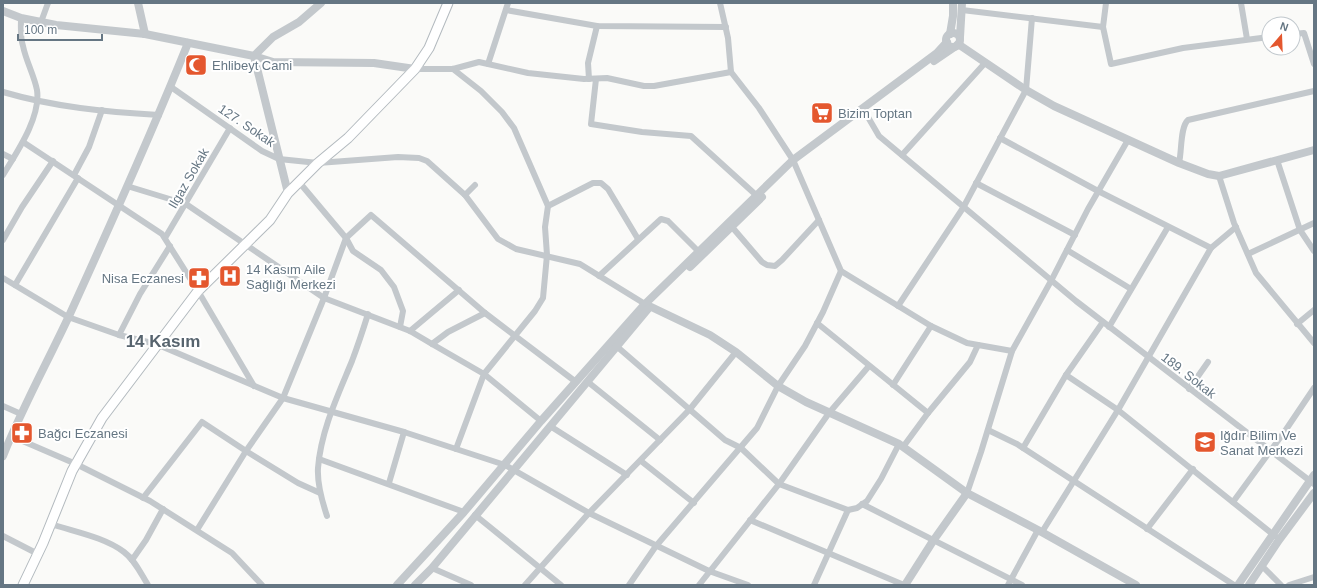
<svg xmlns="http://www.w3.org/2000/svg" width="1317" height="588" viewBox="0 0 1317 588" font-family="Helvetica,sans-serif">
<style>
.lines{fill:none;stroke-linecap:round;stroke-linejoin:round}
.secondary-casing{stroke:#b3babf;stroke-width:11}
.minor{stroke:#c3c8cc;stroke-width:6}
.tertiary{stroke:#c3c8cc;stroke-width:8}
.secondary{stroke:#fff;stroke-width:9}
.labels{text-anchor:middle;stroke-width:4;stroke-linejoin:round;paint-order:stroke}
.poi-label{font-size:13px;fill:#657683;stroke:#fff;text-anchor:start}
.street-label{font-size:13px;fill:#657683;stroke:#fff}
.district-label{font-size:17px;font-weight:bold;fill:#57646e;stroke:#fff}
</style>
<rect width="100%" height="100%" fill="#fafaf8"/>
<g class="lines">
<g class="secondary-casing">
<polyline id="secondary" points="23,585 43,543 72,471 102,418 198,291 270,220 288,193 318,163 348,138 415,69 429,48 448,3"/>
</g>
<g class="minor">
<polyline points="720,3 728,38 731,72 759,108 793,160 841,271 931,326 967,343 1012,351"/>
<polyline points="1106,3 1103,27 1111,64 1183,48 1269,37"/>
<polyline points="1241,3 1247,39"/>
<polyline points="506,10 597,26 726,27"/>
<polyline points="962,10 1103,27"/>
<polyline points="41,22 48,3"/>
<polyline points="1293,34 1304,33 1314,64"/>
<polyline points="488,64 508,3"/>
<polyline points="415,69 453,69 479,62 528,73 584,79 607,78 644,86 654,86 731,72"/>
<polyline points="453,69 481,91 502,112 514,128 548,206 545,227 547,255 543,298 535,311 484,374 456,449"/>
<polyline points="589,79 588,63 597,26"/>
<polyline points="596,79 591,124 642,132 691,136 756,195"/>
<polyline points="171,87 262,151 279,159 318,163 398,157 419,158 427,161 465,195 498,239 516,249 580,264 645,304"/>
<path d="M 3,92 C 54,107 106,112 159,115"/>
<polyline points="865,112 879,136 1076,301 1314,484"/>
<polyline points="1000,138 1098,191 1211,248 1236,227"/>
<polyline points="23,142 162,234 198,291 254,386"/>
<polyline points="3,154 13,159"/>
<polyline points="902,155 985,63"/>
<polyline points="1277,160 1300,230 1314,251"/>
<path d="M 1179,163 C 1182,151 1180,127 1188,120 L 1314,91"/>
<path d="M 3,175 C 17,152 41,117 37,90 C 34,75 26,61 23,46 C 20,37 21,27 21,18"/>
<polyline points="74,175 89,147 102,110"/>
<polyline points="1219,176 1234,223 1256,273 1314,343"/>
<polyline points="299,182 346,238 353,251 381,270 394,287 403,311 400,327"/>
<polyline points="976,183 1075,235"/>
<polyline points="127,186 186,204 324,298 410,331 432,344 484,374 541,421"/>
<polyline points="465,195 475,185"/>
<polyline points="548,206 593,183 601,183 608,189 638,239"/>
<polyline points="732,227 762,262 767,265 775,266 782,260 819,220"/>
<polyline points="165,238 230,128"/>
<polyline points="3,240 22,207 53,161"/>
<polyline points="1067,250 1131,289"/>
<polyline points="1248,254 1314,223"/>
<polyline points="599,276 661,219 668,221 699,252"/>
<polyline points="3,278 68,317 119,335 156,344 283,398 404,432 505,465 589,513 709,571 748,585"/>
<polyline points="15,285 78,178"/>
<polyline points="898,306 963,208 1026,90 1032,18"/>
<polyline points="817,323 928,413 903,447"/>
<polyline points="1297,324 1314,310"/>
<polyline points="1109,327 1168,227"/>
<polyline points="410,331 459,290"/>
<polyline points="119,335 140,294 170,246"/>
<polyline points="432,344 448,332 485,313"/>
<polyline points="614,344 725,440 741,448 779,484 848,510 857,508 867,501 881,479 899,444"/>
<polyline points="1066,375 1118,410 1275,536"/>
<polyline points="588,382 660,440"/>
<polyline points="893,385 931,326"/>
<polyline points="1189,389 1208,362"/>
<polyline points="3,406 21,414"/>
<polyline points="928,413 970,362 978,345"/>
<polyline points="550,426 627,475"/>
<polyline points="988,430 1017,444 1234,585"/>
<polyline points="11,436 76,464 150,501 232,553 262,585"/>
<polyline points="1023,448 1066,375 1103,322"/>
<polyline points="319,459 464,512"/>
<polyline points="641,461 694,503"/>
<polyline points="389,483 404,432"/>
<polyline points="967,493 981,452 1012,351 1051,281 1088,209 1128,140"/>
<polyline points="143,498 202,422 246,451 298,483 320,493"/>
<polyline points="1233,502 1285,431 1314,388"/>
<polyline points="862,504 1022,585"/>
<polyline points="475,515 561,585"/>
<path d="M 327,516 C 322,501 317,484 318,468 C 321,430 338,395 352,361 C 358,345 363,330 368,314"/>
<polyline points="750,520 904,585"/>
<path d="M 51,524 C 75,532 104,537 124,552 C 135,560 141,574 148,585"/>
<polyline points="1147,529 1193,469"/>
<polyline points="197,530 246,451 283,398 324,298 346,238 371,215 485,313 576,382"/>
<polyline points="1042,532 1118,410 1211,248"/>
<polyline points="3,536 38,554"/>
<polyline points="132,560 146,540 163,509"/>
<polyline points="1262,566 1281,585"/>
<polyline points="432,568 471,585"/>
<polyline points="525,585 589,513 690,409 736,352"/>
<polyline points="629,585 656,546 757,428 778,386 805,346 823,312 841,271"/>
<polyline points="699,585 779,484 829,413 869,366"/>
<polyline points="814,585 848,510"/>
<polyline points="1008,585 1038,530"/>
<polyline points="1289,585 1314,577"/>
</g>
<g class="tertiary">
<polyline points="138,3 145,34"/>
<polyline points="3,11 21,18 56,25 145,34 254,56 273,62 374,63 415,69"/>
<circle cx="953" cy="40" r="7"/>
<polyline points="950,34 953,16 953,3"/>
<polyline points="960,37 962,3"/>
<polyline points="958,44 1026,90 1054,106 1179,163 1208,174 1219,176 1314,150"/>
<polyline points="934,61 956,46"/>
<polyline points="288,193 254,56 273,37 299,22 321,3"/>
<polyline points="690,267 762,197"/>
<polyline points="645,304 710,335 736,352 778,386 806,402 899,444 967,493 1038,530 1136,585"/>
<path d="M 3,456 C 22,408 47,363 69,316 C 110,226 151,135 188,43"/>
<polyline points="397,585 464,512 541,421 645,304 793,160 937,53 947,42"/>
<polyline points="415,585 432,568 648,309"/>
<polyline points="905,585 933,541 967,493"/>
<polyline points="1238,585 1314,475"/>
<polyline points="1249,585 1279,540 1314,493"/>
</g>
<use href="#secondary" class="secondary"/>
</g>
<defs>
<g id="mosque-square" transform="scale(1.15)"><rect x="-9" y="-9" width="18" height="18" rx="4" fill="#e4572e" stroke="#fff"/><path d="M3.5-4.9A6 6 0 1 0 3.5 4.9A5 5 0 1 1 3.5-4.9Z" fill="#fff"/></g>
<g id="supermarket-square" transform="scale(1.15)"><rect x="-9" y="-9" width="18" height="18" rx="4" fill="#e4572e" stroke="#fff"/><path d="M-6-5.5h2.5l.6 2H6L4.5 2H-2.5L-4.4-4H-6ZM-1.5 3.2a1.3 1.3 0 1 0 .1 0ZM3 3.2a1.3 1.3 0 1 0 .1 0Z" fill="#fff"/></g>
<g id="hospital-square" transform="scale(1.15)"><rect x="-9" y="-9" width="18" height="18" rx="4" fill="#e4572e" stroke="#fff"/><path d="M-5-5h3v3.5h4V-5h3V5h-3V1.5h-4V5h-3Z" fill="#fff"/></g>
<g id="pharmacy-square" transform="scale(1.15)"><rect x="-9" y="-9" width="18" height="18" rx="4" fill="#e4572e" stroke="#fff"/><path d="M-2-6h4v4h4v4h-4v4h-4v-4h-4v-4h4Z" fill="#fff"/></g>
<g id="school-square" transform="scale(1.15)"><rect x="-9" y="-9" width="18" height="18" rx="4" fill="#e4572e" stroke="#fff"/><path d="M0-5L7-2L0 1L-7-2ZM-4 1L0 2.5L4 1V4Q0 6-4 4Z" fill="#fff"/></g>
</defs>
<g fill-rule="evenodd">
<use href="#mosque-square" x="196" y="65"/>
<use href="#supermarket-square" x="822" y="113"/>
<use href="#hospital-square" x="230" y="276"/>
<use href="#pharmacy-square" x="199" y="278"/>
<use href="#pharmacy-square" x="22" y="433"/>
<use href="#school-square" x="1205" y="442"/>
</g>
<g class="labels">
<g class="poi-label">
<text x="212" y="70">Ehlibeyt Cami</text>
<text x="838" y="118">Bizim Toptan</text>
<text x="246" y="274">14 Kasım Aile<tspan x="246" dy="15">Sağlığı Merkezi</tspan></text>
<text x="184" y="283" text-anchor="end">Nisa Eczanesi</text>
<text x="38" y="438">Bağcı Eczanesi</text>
<text x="1220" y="440">Iğdır Bilim Ve<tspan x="1220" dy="15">Sanat Merkezi</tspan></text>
</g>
<g class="street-label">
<text transform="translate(247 125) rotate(34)" y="5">127. Sokak</text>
<text transform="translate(188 178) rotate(-60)" y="5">Ilgaz Sokak</text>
<text transform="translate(1189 375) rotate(38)" y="5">189. Sokak</text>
</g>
<g class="district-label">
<text x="163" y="347">14 Kasım</text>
</g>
</g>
<rect width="1317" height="588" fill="none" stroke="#657683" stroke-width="8"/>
<g transform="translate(1281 36) rotate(19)"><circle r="19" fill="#ffffff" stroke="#c1c8cd"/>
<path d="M0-3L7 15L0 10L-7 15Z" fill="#e4572e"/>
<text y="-6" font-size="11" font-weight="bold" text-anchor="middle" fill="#657683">N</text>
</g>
<path d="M18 34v6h84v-6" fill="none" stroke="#657683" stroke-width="2"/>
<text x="24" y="34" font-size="12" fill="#657683" stroke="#ffffff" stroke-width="3" paint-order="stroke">100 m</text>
</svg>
